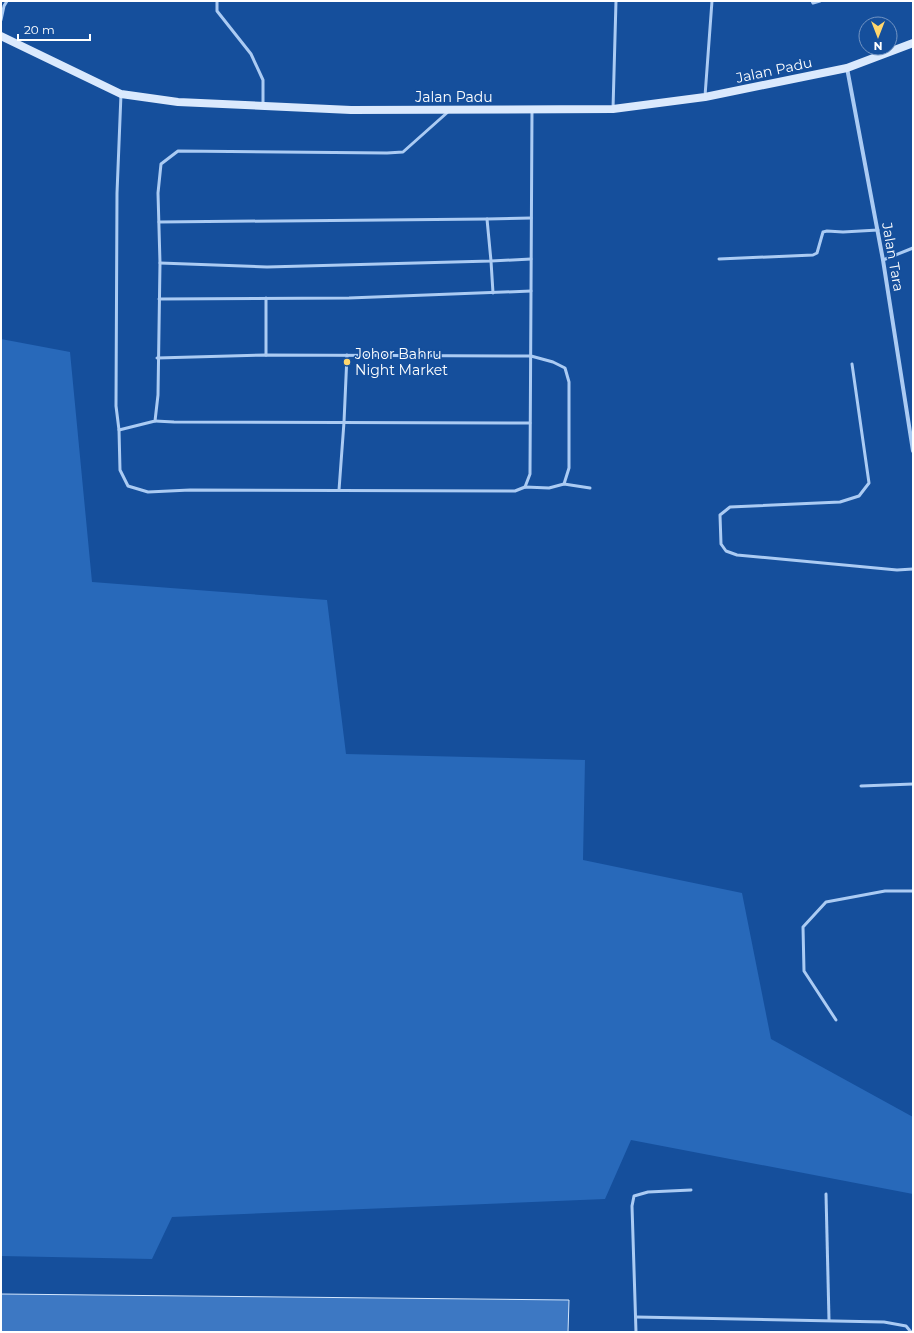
<svg xmlns="http://www.w3.org/2000/svg" width="914" height="1333" font-family="Montserrat,sans-serif">
	<style>
		.green { fill: #2869ba }
		.building { fill: #3d78c3; stroke: #d3e6fd }
		.lines { fill: none; stroke-linecap: round; stroke-linejoin: round }
		.lane { stroke: #abcbf3; stroke-width: 3 }
		.street { stroke: #abcbf3; stroke-width: 4 }
		.secondary { stroke: #dae9fd; stroke-width: 8 }
		.poi-dot { fill: #ffd66d; stroke: #154f9c; stroke-width: 1.5 }
		.labels { text-anchor: middle; stroke-width: 3; stroke-linejoin: round; paint-order: stroke }
		.street-label { font-size: 14px; fill: #fff; stroke: #154f9c }
		.poi-label { font-size: 14px; fill: #fff; stroke: #154f9c; text-anchor: start }
	</style>
	<rect width="100%" height="100%" fill="#154f9c"/>
	<!-- green -->
	<path class="green" d="M1,339L70,352L92,582L327,600L346,754L585,760L583,860L742,893L771,1039L913,1117V1194L631,1140L605,1199L172,1217L152,1259L1,1256Z"/>
	<!-- building -->
	<path class="building" d="M1,1294L569,1300L568,1332H1Z"/>
	<g class="lines">
		<!-- lane -->
		<g class="lane">
			<path d="M217,1V11L251,54L263,80V104"/>
			<path d="M812,1L813,3L820,1"/>
			<path d="M1,20L4,6L7,1"/>
			<path d="M121,94L117,193L116,406L119,430L120,470L128,486L148,492L190,490L515,491L525,487L549,488L564,484L569,468V382L565,368L553,362L531,356L266,355L157,358"/>
			<path d="M705,96L712,1"/>
			<path d="M613,109L616,1"/>
			<path d="M159,222L487,219"/>
			<path d="M719,259L813,255L817,253L823,232L827,231L843,232L878,230"/>
			<path d="M883,260L913,248"/>
			<path d="M160,263L267,267L491,261L487,219L531,218"/>
			<path d="M493,293L491,261L531,259"/>
			<path d="M159,299L349,298L531,291"/>
			<path d="M266,355V298"/>
			<path d="M852,364L869,483L859,496L840,502L730,507L720,515L721,544L726,551L737,555L897,570L913,569"/>
			<path d="M155,421L174,422L530,423"/>
			<path d="M119,430L155,421L158,395L160,263L158,193L161,164L178,151L387,153L403,152L449,111"/>
			<path d="M564,484L590,488"/>
			<path d="M525,487L530,474L532,110"/>
			<path d="M339,490L344,422L347,355"/>
			<path d="M861,786L913,784"/>
			<path d="M836,1020L804,971L803,927L826,902L885,891H913"/>
			<path d="M826,1194L829,1320"/>
			<path d="M636,1317L884,1322L906,1326L911,1332"/>
			<path d="M636,1332L632,1206L634,1196L648,1192L691,1190"/>
		</g>
		<!-- street -->
		<path class="street" d="M847,68L883,260L913,451"/>
		<!-- secondary -->
		<path class="secondary" d="M1,36L121,94L178,102L351,110L613,109L705,97L847,68L913,43"/>
	</g>
	<!-- markers -->
	<circle class="poi-dot" cx="347" cy="362" r="4"/>
	<g class="labels">
		<!-- street labels -->
		<g class="street-label">
			<text transform="translate(774 70) rotate(-12)" y="5">Jalan Padu</text>
			<text x="454" y="102">Jalan Padu</text>
			<text transform="translate(893 257) rotate(80)" y="5">Jalan Tara</text>
		</g>
		<!-- poi labels -->
		<g class="poi-label">
			<text x="355" y="359">Johor Bahru<tspan x="355" dy="16">Night Market</tspan></text>
		</g>
	</g>
	<!-- border -->
	<rect width="914" height="1333" fill="none" stroke="#ffffff" stroke-width="4"/>
	<!-- north arrow -->
	<g transform="translate(878 36) rotate(180)"><circle r="19" fill="#154f9c" stroke="#7395c4"/>
	<path d="M0-3L7 15L0 10L-7 15Z" fill="#ffd66d"/>
	<text y="-6" font-size="11" font-weight="bold" text-anchor="middle" fill="#ffffff">N</text>
	</g>
	<!-- scale -->
	<path d="M18 34v6h72v-6" fill="none" stroke="#ffffff" stroke-width="2"/>
	<text x="24" y="34" font-size="12" fill="#ffffff" stroke="#154f9c" stroke-width="3" paint-order="stroke">20 m</text>
</svg>
